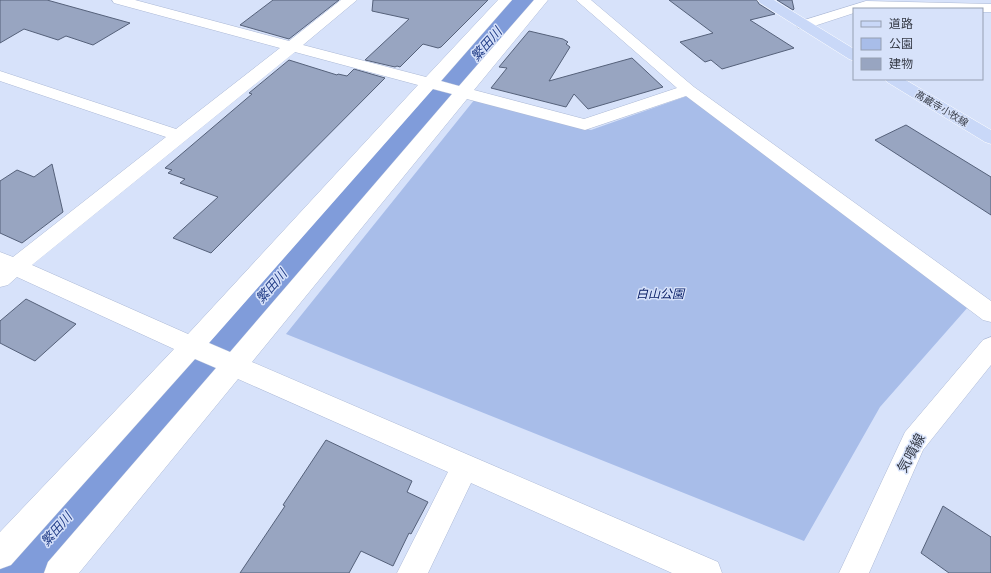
<svg xmlns="http://www.w3.org/2000/svg" width="991" height="573" font-family="'Zilla Slab','Noto Sans JP',serif">
	<style>
		.green { fill: #a8bde9 }
		.lines { fill: none; stroke-linecap: round; stroke-linejoin: round }
		.river { fill: #809cda; fill-rule: evenodd }
		.building { fill: #98a5c1; stroke: #55617a }
		.minor-casing { stroke: #acb9d6; stroke-width: 1 }
		.major-casing { stroke: #fff; stroke-width: 1 }
		.minor { fill: #fff; fill-rule: evenodd }
		.major { fill: #c9d8f8; fill-rule: evenodd }
		.labels { text-anchor: middle; stroke-width: 3; stroke-linejoin: round; paint-order: stroke }
		.far-street-label { font-size: 10px; fill: #353a46; stroke: #d7e2fa }
		.park-label { font-size: 12px; font-style: italic; fill: #0b2068; stroke: #d7e2fa }
		.water-label { font-size: 13px; font-style: italic; fill: #25408a; stroke: #d7e2fa }
		.near-street-label { font-size: 14px; fill: #353a46; stroke: #d7e2fa }
	</style>
	<rect width="100%" height="100%" fill="#d7e2fa"/>
	<!-- green -->
	<path class="green" d="M690,95L968,307L880,407L804,541L286,334L475,99L591,130Z"/>
	<g class="lines">
		<!-- river -->
		<path class="river" d="M504,0H542L454,104L70,573H0V533Z"/>
	</g>
	<!-- building -->
	<g class="building">
		<path d="M0,0H47L130,23L93,45L66,36L58,40L24,29L0,43Z"/>
		<path d="M273,0H339L289,39L240,25Z"/>
		<path d="M373,0H488L441,47L438,48L423,44L400,67L397,66L395,67L365,60L409,19L372,11Z"/>
		<path d="M669,0H757L759,4L775,14L750,20L794,48L722,69L711,60L705,62L680,42L713,33Z"/>
		<path d="M777,0H792L794,9L793,10Z"/>
		<path d="M529,31L563,39L568,42L566,44L570,47L549,81L632,58L663,87L588,109L574,94L566,107L491,88L507,68L499,67Z"/>
		<path d="M289,60L337,75L338,74L347,76L354,69L385,78L211,253L173,238L218,197L180,183L185,179L168,173L172,170L165,168L252,94L249,93Z"/>
		<path d="M906,125L991,177V215L875,140Z"/>
		<path d="M52,164L63,212L22,243L0,233V181L17,170L34,177Z"/>
		<path d="M26,299L76,324L35,361L0,343V321Z"/>
		<path d="M326,440L412,481L407,492L428,502L411,534L409,533L393,566L361,551L349,573H240L285,506L283,505Z"/>
		<path d="M943,506L991,537V573H949L921,553Z"/>
	</g>
	<g class="lines">
		<!-- minor casing -->
		<g class="minor-casing">
			<g id="minor">
				<path d="M112,0H135L289,41L341,0H357L303,45L426,77L498,0H512L441,81L459,86L534,0H548L474,90L584,119L677,88L576,0H591L694,87L991,301V322L983,320L686,96L585,130L467,99L252,362L718,562L722,573H672L471,483L428,573H397L448,472L238,379L79,573H44L48,562L216,368L195,359L11,565L0,569V532L174,349L17,277L8,285L0,287V252L13,257L166,137L0,81V71L176,129L280,48L114,3ZM295,52L418,85L188,334L32,265ZM433,89L452,94L230,352L209,343Z"/>
				<path d="M866,1L991,4V12H982V9H854V13L808,28L803,29L798,28L796,25L798,22Z"/>
				<path d="M991,337V365L923,450L869,573H839L905,432L983,340Z"/>
			</g>
		</g>
		<!-- major casing -->
		<g class="major-casing">
			<g id="major">
				<path d="M758,0H774L854,49V61L849,59L760,3Z"/>
				<path d="M885,79H904L991,130V144L985,142L887,82Z"/>
			</g>
		</g>
		<!-- minor -->
		<use href="#minor" class="minor"/>
		<!-- major -->
		<use href="#major" class="major"/>
	</g>
	<g class="labels">
		<!-- far-street labels -->
		<g class="far-street-label">
			<text transform="translate(942 108) rotate(31)" y="4">高蔵寺小牧線</text>
		</g>
		<!-- park labels -->
		<g class="park-label">
			<text x="660" y="298">白山公園</text>
		</g>
		<!-- water labels -->
		<g class="water-label">
			<text transform="translate(486 44) rotate(-49)" y="5">繁田川</text>
			<text transform="translate(271 286) rotate(-49)" y="5">繁田川</text>
			<text transform="translate(56 529) rotate(-49)" y="5">繁田川</text>
		</g>
		<!-- near-street labels -->
		<g class="near-street-label">
			<text transform="translate(911 453) rotate(-61)" y="5">気噴線</text>
		</g>
	</g>
	<!-- legend -->
	<rect x="853" y="8" width="130" height="72" fill="#d7e2fa" stroke="#969fb2"/>
	<rect x="861" y="21" width="20" height="6" fill="#c9d8f8" stroke="#969fb2"/>
	<text x="889" y="28" font-size="12" fill="#353a46">道路</text>
	<rect x="861" y="38" width="20" height="12" fill="#a8bde9" stroke="#969fb2"/>
	<text x="889" y="48" font-size="12" fill="#353a46">公園</text>
	<rect x="861" y="58" width="20" height="12" fill="#98a5c1" stroke="#969fb2"/>
	<text x="889" y="68" font-size="12" fill="#353a46">建物</text>
</svg>
